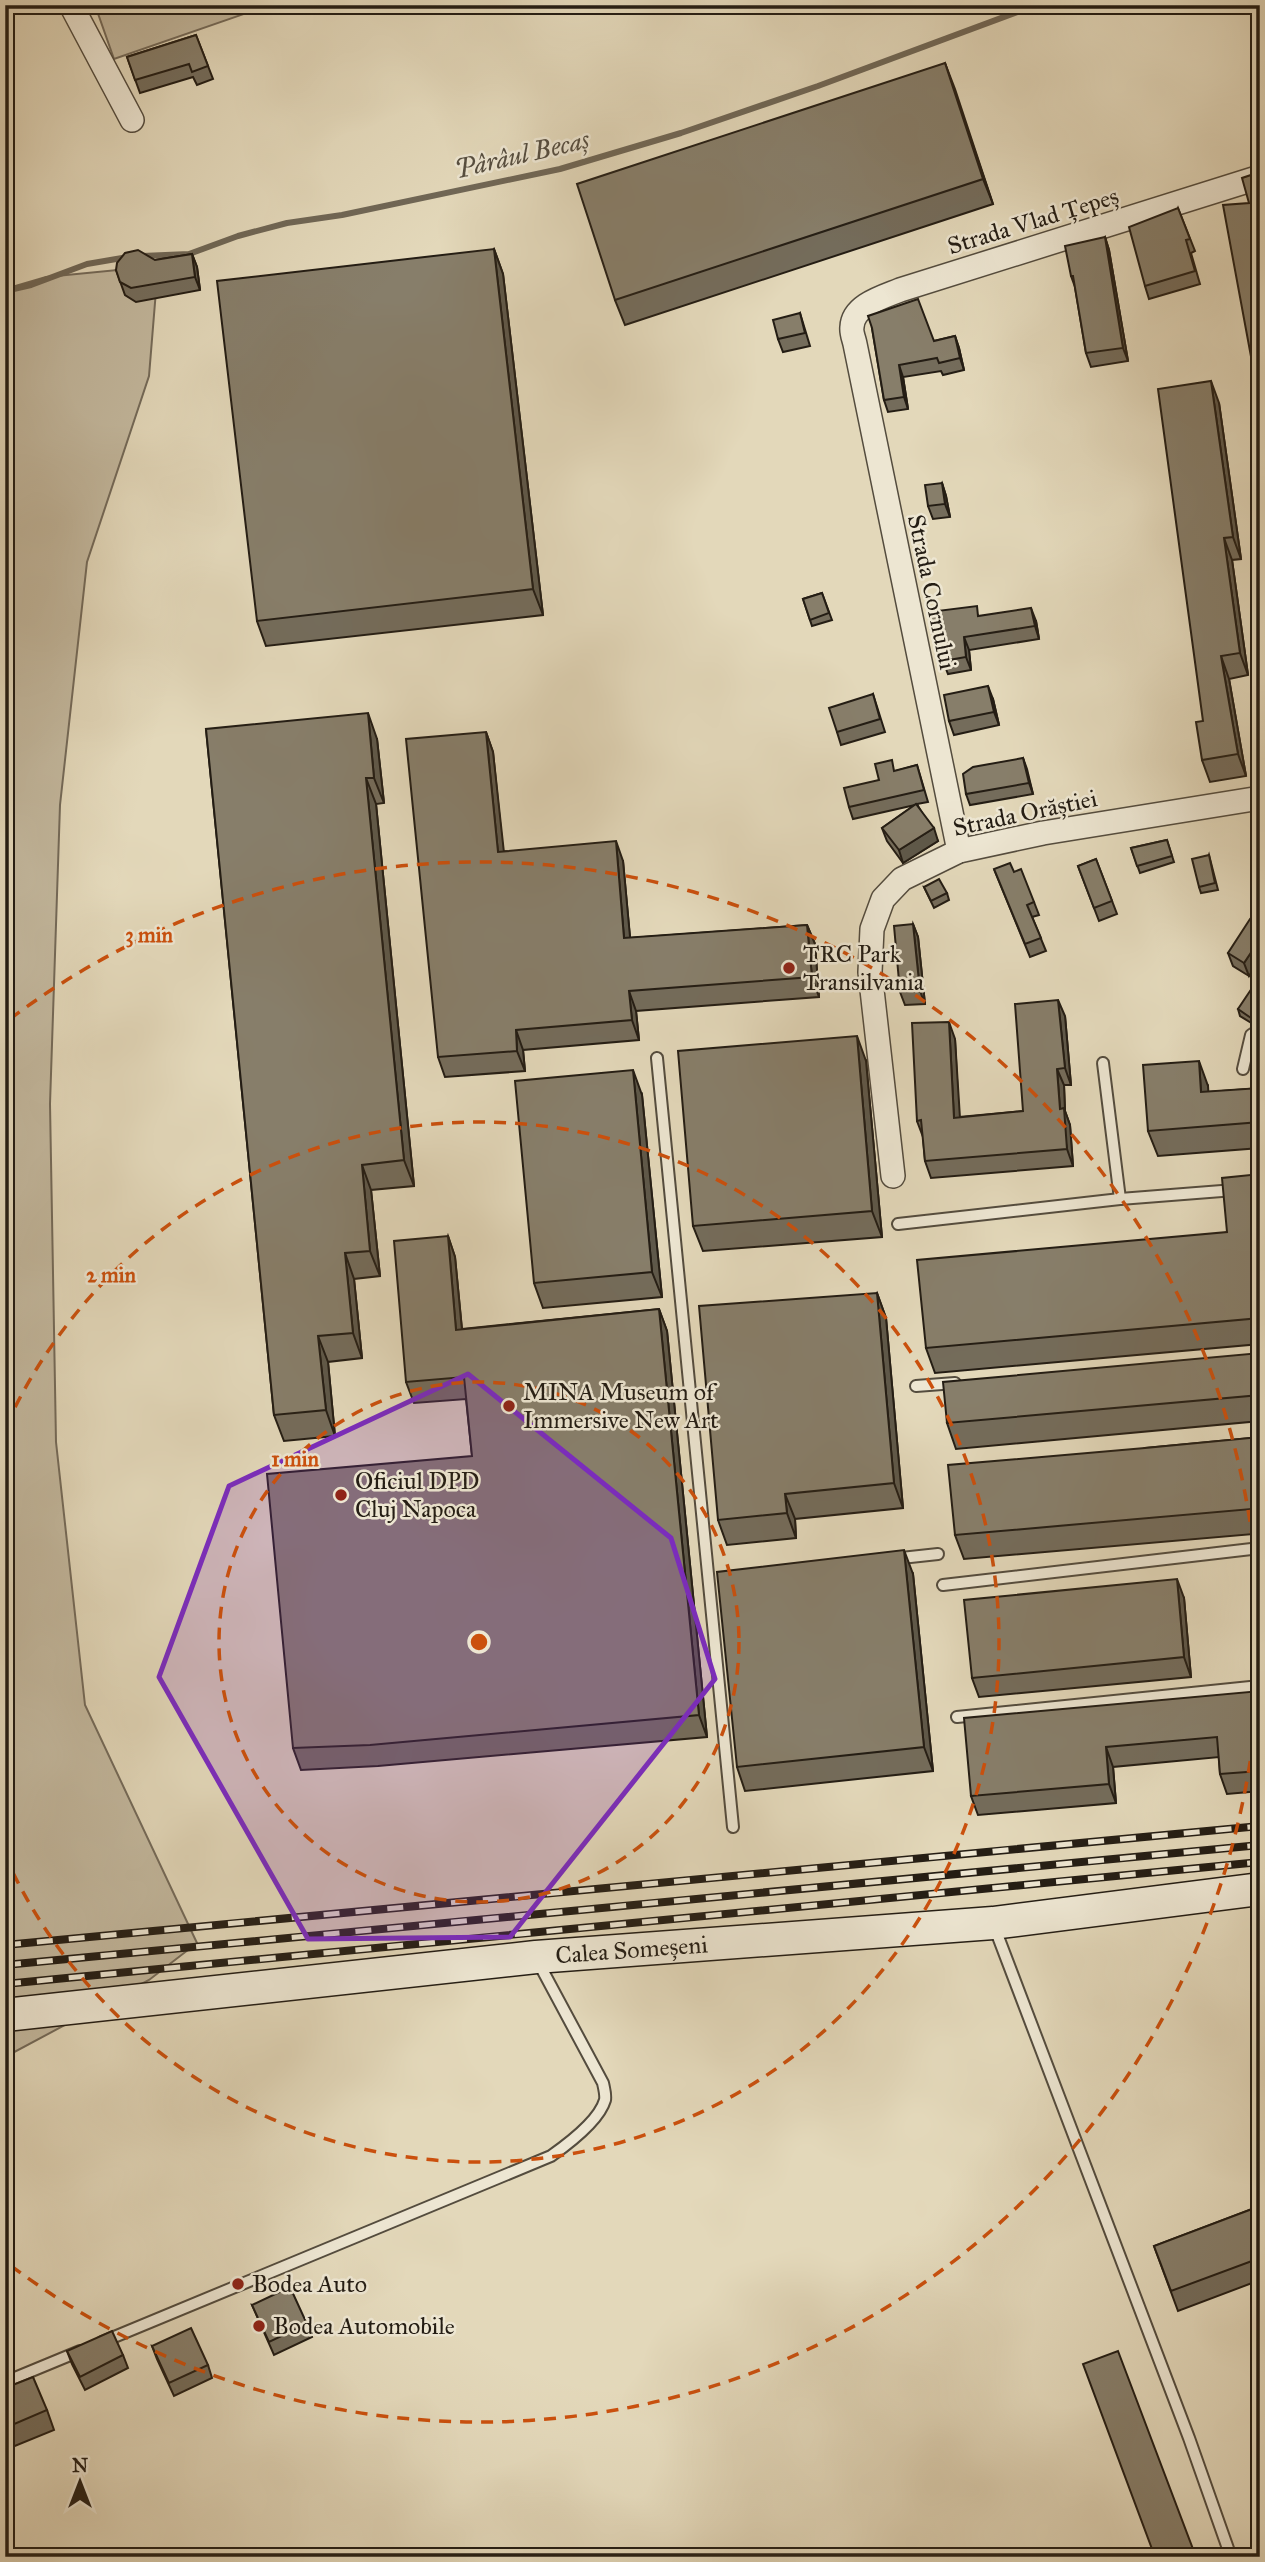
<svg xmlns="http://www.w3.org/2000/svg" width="1265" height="2562" font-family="'IM FELL Great Primer',serif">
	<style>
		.green { fill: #c3b89e; stroke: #746a59; stroke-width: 2 }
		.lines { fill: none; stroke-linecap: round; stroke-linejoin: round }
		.stream { stroke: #706756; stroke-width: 6 }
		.lane-casing { stroke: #544c3e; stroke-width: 14 }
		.street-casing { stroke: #544c3e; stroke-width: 26 }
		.secondary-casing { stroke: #241d14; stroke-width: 35 }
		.lane { stroke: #ede6d2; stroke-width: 10 }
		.street { stroke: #ede6d2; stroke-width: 23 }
		.secondary { stroke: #ede6d2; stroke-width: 32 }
		.rail-casing { stroke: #241d14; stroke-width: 8 }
		.rail { stroke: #ede6d2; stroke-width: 5; stroke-dasharray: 16; stroke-linecap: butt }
		.wall { fill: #746c5b; stroke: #241d14; stroke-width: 2 }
		.shaded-wall { fill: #5e584a; stroke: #241d14; stroke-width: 2 }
		.building { fill: #877e6a; stroke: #241d14; stroke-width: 2 }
		.marked { fill: #7b2cbf; fill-opacity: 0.2; stroke: #7b2cbf; stroke-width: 5; stroke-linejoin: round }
		.ring { fill: none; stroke: #cb500d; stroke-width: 3.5; stroke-dasharray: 12 9 }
		.poi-dot { fill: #8f2418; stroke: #ede6d2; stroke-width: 2.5 }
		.labels { text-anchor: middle; stroke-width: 5; stroke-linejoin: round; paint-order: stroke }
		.street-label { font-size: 24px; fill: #241d14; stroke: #ede6d2 }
		.poi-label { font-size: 24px; fill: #241d14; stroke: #ede6d2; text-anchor: start }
		.water-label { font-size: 26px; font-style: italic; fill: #564e40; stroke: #ede6d2 }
		.centre { fill: #cb500d; stroke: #ede6d2; stroke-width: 3.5 }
		.ring-label { font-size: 21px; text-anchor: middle; font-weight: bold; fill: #cb500d; stroke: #ede6d2; stroke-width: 5; stroke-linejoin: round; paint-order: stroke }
	</style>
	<rect width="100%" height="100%" fill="#e3d8ba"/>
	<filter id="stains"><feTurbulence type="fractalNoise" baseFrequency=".00286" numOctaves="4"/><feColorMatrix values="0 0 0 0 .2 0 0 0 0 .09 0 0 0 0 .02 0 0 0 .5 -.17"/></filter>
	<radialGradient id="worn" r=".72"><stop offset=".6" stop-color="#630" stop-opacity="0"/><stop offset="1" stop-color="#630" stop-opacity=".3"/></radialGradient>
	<!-- green -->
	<g class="green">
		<path d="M95,5H264V7L114,59Z"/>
		<path d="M158,266L149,376L87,562L60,805L50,1104L56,1442L85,1705L197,1943L149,1980L5,2057V289L46,277Z"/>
	</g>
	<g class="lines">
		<!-- stream -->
		<g class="stream">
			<path d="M142,256L189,254L238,236L287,223L342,215L560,169L681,133L818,86L1036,5"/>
			<path d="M5,291L31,285L87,264L128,257"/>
		</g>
		<!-- lane casing -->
		<g class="lane-casing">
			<g id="lane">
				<path d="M657,1058L733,1827"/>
				<path d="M1103,1063L1120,1199"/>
				<path d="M1243,1069L1251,1035L1260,1029"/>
				<path d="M898,1224L1120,1199L1260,1188"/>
				<path d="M916,1386L955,1383"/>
				<path d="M892,1559L938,1554"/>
				<path d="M943,1585L1260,1548"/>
				<path d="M957,1717L1260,1686"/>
				<path d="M994,1926L1189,2438L1231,2557"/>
				<path d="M102,2342L551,2156C568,2144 599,2121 605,2100C606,2095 604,2088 603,2083L537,1960"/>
				<path d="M5,2382L80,2351"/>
			</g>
		</g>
		<!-- street casing -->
		<g class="street-casing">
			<g id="street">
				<path d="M71,5L132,120"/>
				<path d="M959,851L855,344C854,339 851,332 852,327C853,305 883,297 900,290L1260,177"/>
				<path d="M893,1176L870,972L872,929L883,899L902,879L959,851L1043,833L1260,798"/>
			</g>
		</g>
		<!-- secondary casing -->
		<g class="secondary-casing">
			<g id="secondary">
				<path id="s1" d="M5,2015L536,1957L993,1923L1260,1889"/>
			</g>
		</g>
		<!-- lane -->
		<use href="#lane" class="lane"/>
		<!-- street -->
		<use href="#street" class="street"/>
		<!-- secondary -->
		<use href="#secondary" class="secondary"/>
		<!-- rail casing -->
		<g class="rail-casing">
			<g id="rail">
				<path d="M5,1945L1260,1826"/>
				<path d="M5,1965L1260,1845"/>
				<path d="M5,1984L1260,1862"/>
			</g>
		</g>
		<!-- rail -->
		<use href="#rail" class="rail"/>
	</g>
	<!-- wall -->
	<g class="wall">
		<path d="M196,35L213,79L197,85L193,77L140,93L127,57Z"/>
		<path d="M945,63L993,204L625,325L615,300Z"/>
		<path d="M1260,172V384L1252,362L1249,203Z"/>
		<path d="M1178,208L1195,251L1191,253L1200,284L1149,299L1145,286Z"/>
		<path d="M1105,237L1109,250L1128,361L1091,367L1086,353L1075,287L1071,276Z"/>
		<path d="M494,249L503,274L543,615L266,646L257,621Z"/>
		<path d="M192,254L197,267L200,290L136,302L125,295L116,270L155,260Z"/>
		<path d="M800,313L810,346L783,352L778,339Z"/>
		<path d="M872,328L934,341L955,336L959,348L964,370L943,375L941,371L903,377L908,409L888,412L884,400Z"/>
		<path d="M1219,403L1241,559L1232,560L1248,675L1229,679L1246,776L1210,782L1202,760Z"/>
		<path d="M942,483L946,496L950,517L933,519L928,506Z"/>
		<path d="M822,593L832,620L812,626L803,599Z"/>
		<path d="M980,616L1036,621L1039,639L969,650L971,670L948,674L943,661L940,643L936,644L931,630Z"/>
		<path d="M873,694L885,732L841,745L837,732Z"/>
		<path d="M993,699L999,725L954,735L949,721Z"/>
		<path d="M206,729L377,739L384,803L376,804L414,1186L371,1190L380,1276L354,1279L362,1358L328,1362L335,1436L284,1441L274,1415Z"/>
		<path d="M486,732L493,752L503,851L623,861L630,938L807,925L815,944L819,997L636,1011L639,1040L523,1050L525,1071L445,1077L438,1057Z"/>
		<path d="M1023,758L1033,794L970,805L966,794Z"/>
		<path d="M917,765L928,802L917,804L938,841L903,863L887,841L882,828L915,805L853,819L849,807L879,780L896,771Z"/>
		<path d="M1167,840L1174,862L1140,873L1131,848Z"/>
		<path d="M1209,855L1218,890L1201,893L1199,887Z"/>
		<path d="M1096,859L1117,914L1099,921L1078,866Z"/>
		<path d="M994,869L1034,902L1039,915L1032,917L1046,951L1030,957Z"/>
		<path d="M924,887L947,893L949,900L934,908Z"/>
		<path d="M913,924L918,937L925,1004L905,1005L900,992Z"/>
		<path d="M1260,925V959L1249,976L1233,966L1228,953Z"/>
		<path d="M1260,993V1016L1253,1024L1240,1016L1238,1009Z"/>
		<path d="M1065,1016L1071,1085H1064L1065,1111L1070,1125L1073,1166L931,1178L925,1161L923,1137L917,1121L955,1039L959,1117L1023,1111Z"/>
		<path d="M866,1061L882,1237L703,1251L693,1226Z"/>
		<path d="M1208,1086V1092L1260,1088V1148L1158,1156L1148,1131Z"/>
		<path d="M642,1095L662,1297L543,1308L534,1283Z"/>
		<path d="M1260,1174V1344L935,1373L926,1348L1227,1232Z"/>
		<path d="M448,1236L455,1257L462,1329L659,1309L667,1331L707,1737L378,1766L301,1770L293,1748L472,1456L466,1399L414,1403L406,1382Z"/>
		<path d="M877,1293L886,1318L903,1508L795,1519L796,1538L727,1545L718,1520Z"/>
		<path d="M1260,1353V1421L956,1449L947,1423Z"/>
		<path d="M1260,1437V1624L1253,1534L964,1559L955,1535L1145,1448Z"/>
		<path d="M913,1574L933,1771L745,1791L737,1767Z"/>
		<path d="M1184,1598L1191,1677L979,1697L972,1678Z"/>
		<path d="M1260,1691V1791L1227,1794L1220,1774L1219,1757L1113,1767L1116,1803L978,1815L971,1796Z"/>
		<path d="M1260,2206V2280L1178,2311L1154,2246Z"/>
		<path d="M252,2305L307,2324L312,2337L274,2355Z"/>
		<path d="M152,2346L208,2365L212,2378L174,2396L157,2359Z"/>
		<path d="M67,2351L123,2355L128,2368L85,2390L72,2364Z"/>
		<path d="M5,2388L47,2410L54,2430L5,2450Z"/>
	</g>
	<!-- shaded-wall -->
	<g class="shaded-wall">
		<path d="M945,63L955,89L993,204L983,179Z"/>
		<path d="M1105,237L1109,250L1128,361L1123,348Z"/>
		<path d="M494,249L503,274L543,615L533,589Z"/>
		<path d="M192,254L197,267L200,290L195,277Z"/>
		<path d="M955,336L959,348L964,370L960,358Z"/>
		<path d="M899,365L903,377L908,409L904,397Z"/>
		<path d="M1211,381L1219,403L1241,559L1233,537Z"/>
		<path d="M942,483L946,496L950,517L945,504Z"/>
		<path d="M1224,538L1232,560L1248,675L1240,653Z"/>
		<path d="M1031,608L1036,621L1039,639L1035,626Z"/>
		<path d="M964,637L969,650L971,670L966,657Z"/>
		<path d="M1221,656L1229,679L1246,776L1238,754Z"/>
		<path d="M988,686L993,699L999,725L994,712Z"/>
		<path d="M368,713L377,739L384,803L374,778Z"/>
		<path d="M486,732L493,752L506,871L498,852Z"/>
		<path d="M1023,758L1027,769L1033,794L1029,783Z"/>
		<path d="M366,778L376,804L414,1186L404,1160Z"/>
		<path d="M934,828L938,841L903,863L899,850Z"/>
		<path d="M616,841L623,861L632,958L624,938Z"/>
		<path d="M913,924L918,937L925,1004L920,991Z"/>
		<path d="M807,925L815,944L819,997L812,977Z"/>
		<path d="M1260,939V959L1249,976L1244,963Z"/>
		<path d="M629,991L636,1011L639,1040L632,1020Z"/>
		<path d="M1058,1000L1065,1016L1071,1085L1065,1068Z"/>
		<path d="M1260,1006V1016L1253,1024L1251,1018Z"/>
		<path d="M949,1022L955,1039L961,1134L954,1118Z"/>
		<path d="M516,1030L523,1050L525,1071L517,1051Z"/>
		<path d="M857,1036L866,1061L882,1237L872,1211Z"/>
		<path d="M1199,1061L1208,1086L1210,1118L1201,1092Z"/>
		<path d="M1057,1069L1064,1085L1065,1111L1070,1125L1073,1166L1067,1149L1060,1109Z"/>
		<path d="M633,1070L642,1095L662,1297L652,1272Z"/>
		<path d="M362,1165L371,1190L380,1276L370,1251Z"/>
		<path d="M448,1236L455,1257L464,1351L456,1330Z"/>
		<path d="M345,1253L354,1279L362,1358L353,1333Z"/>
		<path d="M877,1293L886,1318L903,1508L894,1483Z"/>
		<path d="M659,1309L667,1331L707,1737L699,1715Z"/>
		<path d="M318,1336L328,1362L335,1436L326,1410Z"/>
		<path d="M785,1494L795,1519L796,1538L787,1513Z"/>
		<path d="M904,1550L913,1574L933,1771L924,1747Z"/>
		<path d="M1177,1579L1184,1598L1191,1677L1184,1657Z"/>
		<path d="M1106,1747L1113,1767L1116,1803L1109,1784Z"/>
	</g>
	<!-- building -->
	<g class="building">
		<path d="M196,35L208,66L192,72L189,64L135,80L127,57Z"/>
		<path d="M945,63L983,179L615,300L577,184Z"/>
		<path d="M1260,172V360L1252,362L1223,205L1249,203L1242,178Z"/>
		<path d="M1178,208L1190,239L1186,240L1195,271L1145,286L1129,227Z"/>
		<path d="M1105,237L1123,348L1086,353L1073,276H1071L1065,246Z"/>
		<path d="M494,249L533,589L257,621L217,281Z"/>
		<path d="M138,250L155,260L192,254L195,277L131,288L120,282L116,270L117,263L125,253Z"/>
		<path d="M918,299L934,341L955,336L960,358L939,363L937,358L899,365L904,397L884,400L872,328L868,316Z"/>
		<path d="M800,313L805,333L778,339L773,320Z"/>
		<path d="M1211,381L1233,537L1224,538L1240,653L1221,656L1238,754L1202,760L1196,722L1203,721L1158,389Z"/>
		<path d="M942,483L945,504L928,506L925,485Z"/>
		<path d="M822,593L829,613L810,620L803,599Z"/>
		<path d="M977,606L978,616L1031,608L1035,626L964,637L966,657L943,661L938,630H931L929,612Z"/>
		<path d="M988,686L994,712L949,721L944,695Z"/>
		<path d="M873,694L880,719L837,732L829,708Z"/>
		<path d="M368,713L374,778H366L404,1160L362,1165L370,1251L345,1253L353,1333L318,1336L326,1410L274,1415L206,729Z"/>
		<path d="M486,732L498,852L616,841L624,938L807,925L812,977L629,991L632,1020L516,1030L517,1051L438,1057L406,739Z"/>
		<path d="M1023,758L1029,783L966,794L963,774L973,767Z"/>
		<path d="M892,760L894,771L917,765L924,790L849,807L844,788L879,780L875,764Z"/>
		<path d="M916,804L934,828L899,850L882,828Z"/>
		<path d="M1167,840L1172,856L1137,866L1131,848Z"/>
		<path d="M1209,855L1215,883L1199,887L1192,859Z"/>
		<path d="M1096,859L1112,901L1094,908L1078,866Z"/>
		<path d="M1010,863L1014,872L1021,869L1034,902L1027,905L1041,938L1025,944L994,869Z"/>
		<path d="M939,879L947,893L931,901L924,887Z"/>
		<path d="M1250,919L1260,925V939L1244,963L1228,953Z"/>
		<path d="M913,924L920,991L900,992L894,926Z"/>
		<path d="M1252,988L1260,993V1006L1251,1018L1238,1009Z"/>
		<path d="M1058,1000L1065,1068L1057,1069L1060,1109L1064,1108L1067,1149L925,1161L921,1120L917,1121L912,1023L949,1022L954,1118L1023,1111L1015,1004Z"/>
		<path d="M857,1036L872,1211L693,1226L678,1051Z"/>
		<path d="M1199,1061L1201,1092L1260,1088V1122L1148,1131L1143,1065Z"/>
		<path d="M633,1070L652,1272L534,1283L515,1081Z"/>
		<path d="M1260,1174V1318L926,1348L917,1260L1227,1232L1222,1178Z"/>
		<path d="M448,1236L456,1330L659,1309L699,1715L370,1745L293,1748L267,1474L472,1456L464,1377L406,1382L394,1241Z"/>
		<path d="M877,1293L894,1483L785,1494L787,1513L718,1520L699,1306Z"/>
		<path d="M1260,1353V1395L947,1423L943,1382Z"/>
		<path d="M1260,1437V1624L1253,1531L1259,1523L1257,1518L1251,1516V1509L955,1535L948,1465L1145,1448Z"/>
		<path d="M904,1550L924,1747L737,1767L717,1572Z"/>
		<path d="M1177,1579L1184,1657L972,1678L964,1600Z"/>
		<path d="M1260,1691V1771L1220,1774L1217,1737L1106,1747L1109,1784L971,1796L964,1718Z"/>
		<path d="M1260,2206V2258L1171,2291L1154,2246Z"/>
		<path d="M290,2287L307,2324L269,2342L252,2305Z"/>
		<path d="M191,2328L208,2365L169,2383L152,2346Z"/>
		<path d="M112,2331L123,2355L80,2377L67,2351Z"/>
		<path d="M1118,2351L1196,2557H1155L1083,2364Z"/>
		<path d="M33,2377L47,2410L5,2428V2388Z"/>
	</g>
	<!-- marked area -->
	<path class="marked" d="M468,1374L671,1538L715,1679L510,1937L308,1939L159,1677L229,1486Z"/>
	<!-- distance rings -->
	<g class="ring">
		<circle cx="479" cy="1642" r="260"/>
		<path d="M6 1426A520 520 0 1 1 6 1858"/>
		<path d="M10 1019A780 780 0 1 1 10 2265"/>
	</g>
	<!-- markers -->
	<g class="poi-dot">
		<circle cx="789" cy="968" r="7"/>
		<circle cx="509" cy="1406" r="7"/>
		<circle cx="341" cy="1495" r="7"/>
		<circle cx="238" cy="2284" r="7"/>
		<circle cx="259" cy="2326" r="7"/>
	</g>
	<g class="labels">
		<!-- street labels -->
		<g class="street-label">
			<text transform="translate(1033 221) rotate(-17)" y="8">Strada Vlad Țepeș</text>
			<text transform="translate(932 592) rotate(78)" y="8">Strada Cornului</text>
			<text transform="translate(1025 813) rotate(-12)" y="8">Strada Orăștiei</text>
			<text dy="8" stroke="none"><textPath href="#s1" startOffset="630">Calea Someșeni</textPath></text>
		</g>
		<!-- poi labels -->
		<g class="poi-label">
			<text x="803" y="962">TRC Park<tspan x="803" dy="28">Transilvania</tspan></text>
			<text x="523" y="1400">MINA Museum of<tspan x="523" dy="28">Immersive New Art</tspan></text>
			<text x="355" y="1489">Oficiul DPD<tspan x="355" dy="28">Cluj Napoca</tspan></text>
			<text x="252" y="2292">Bodea Auto</text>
			<text x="273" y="2334">Bodea Automobile</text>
		</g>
		<!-- water labels -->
		<g class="water-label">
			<text transform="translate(522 154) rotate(-13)" y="9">Pârâul Becaș</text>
		</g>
	</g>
	<circle cx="479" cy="1642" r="10" class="centre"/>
	<g class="ring-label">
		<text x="149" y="942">3 min</text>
		<text x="111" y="1282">2 min</text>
		<text x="295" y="1466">1 min</text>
	</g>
	<!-- margin -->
	<rect width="1265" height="2562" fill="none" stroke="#e3d8ba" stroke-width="28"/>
	<rect x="7" y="7" width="1251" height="2548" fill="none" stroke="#241d14" stroke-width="3.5"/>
	<rect x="14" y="14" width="1237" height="2534" fill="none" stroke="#241d14" stroke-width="2"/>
	<!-- north arrow -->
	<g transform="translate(80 2482)" stroke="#ede6d2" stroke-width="5" paint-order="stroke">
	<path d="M0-5L12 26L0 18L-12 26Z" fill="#241d14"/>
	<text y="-10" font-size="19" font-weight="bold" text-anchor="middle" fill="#241d14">N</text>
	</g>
	<rect width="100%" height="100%" filter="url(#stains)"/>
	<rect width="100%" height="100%" fill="url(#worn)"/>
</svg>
